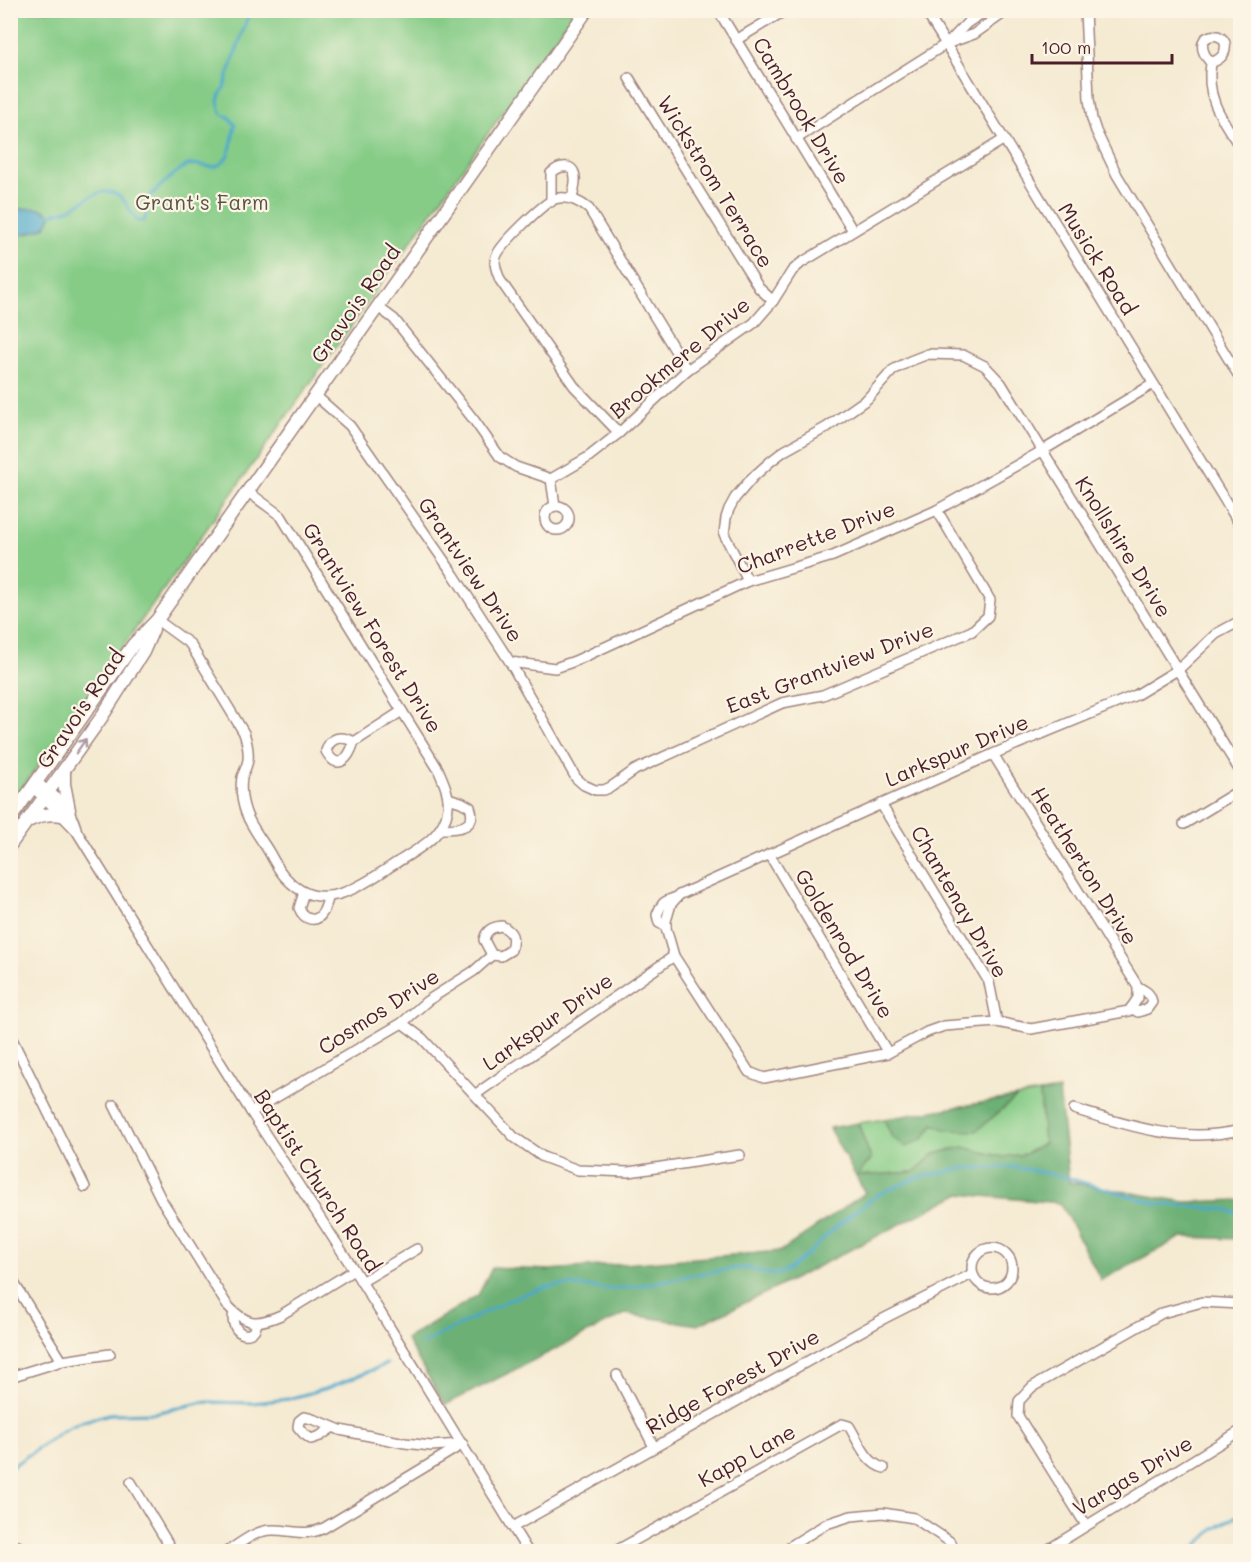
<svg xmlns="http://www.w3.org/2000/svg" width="1251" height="1562" font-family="Mali,sans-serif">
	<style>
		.green { fill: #86cc87; stroke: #687659; stroke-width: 1.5 }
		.forest { fill: #6cb074; stroke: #5b6850; stroke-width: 1.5 }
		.water { fill: #4ca8ca; stroke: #4b647a; stroke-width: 1.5 }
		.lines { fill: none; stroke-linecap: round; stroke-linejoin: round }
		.stream { stroke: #4ca8ca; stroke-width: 3 }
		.minor-casing { stroke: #a0847e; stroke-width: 12 }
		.major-casing { stroke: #a0847e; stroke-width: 15 }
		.minor { stroke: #fff; stroke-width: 9 }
		.major { stroke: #fff; stroke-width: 12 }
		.oneway { stroke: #ae9aa0 }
		.labels { text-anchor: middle; stroke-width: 4.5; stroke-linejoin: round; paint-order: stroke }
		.street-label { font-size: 21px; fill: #4a1f2b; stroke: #fcf5e5 }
		.park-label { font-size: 21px; fill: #5c5347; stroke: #fcf5e5 }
	</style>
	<rect width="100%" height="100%" fill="#fcf5e5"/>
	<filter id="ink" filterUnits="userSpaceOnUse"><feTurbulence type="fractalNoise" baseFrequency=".0167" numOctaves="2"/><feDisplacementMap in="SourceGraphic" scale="12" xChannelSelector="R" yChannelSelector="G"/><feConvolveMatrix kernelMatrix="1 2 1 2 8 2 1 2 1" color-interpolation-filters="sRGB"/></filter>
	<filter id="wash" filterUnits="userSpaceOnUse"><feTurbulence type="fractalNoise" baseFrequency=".008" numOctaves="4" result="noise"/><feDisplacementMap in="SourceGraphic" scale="24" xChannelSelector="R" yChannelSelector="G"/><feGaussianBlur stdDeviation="1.35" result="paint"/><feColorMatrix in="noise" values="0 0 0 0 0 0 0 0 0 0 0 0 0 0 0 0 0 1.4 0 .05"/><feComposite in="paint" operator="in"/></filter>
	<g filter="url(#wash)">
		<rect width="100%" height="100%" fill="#f5ead2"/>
		<!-- green -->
		<g class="green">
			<path d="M11,11H575L11,804Z"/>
			<path d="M1040,1093L1044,1143L1026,1154L1003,1157L963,1147L934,1154L914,1172L856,1176L871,1159L858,1123L884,1119L892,1137L923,1139L934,1124L976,1131L1017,1097Z"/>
		</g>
		<!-- forest -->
		<g class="forest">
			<path d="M1059,1090L1069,1182L1185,1202L1240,1200V1239L1182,1237L1101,1280L1060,1203L959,1194L772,1290L698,1325L625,1314L445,1405L406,1339L478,1295L492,1268L551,1270L781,1251L865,1193L829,1128L858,1123L871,1159L857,1176L914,1172L934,1154L963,1147L1003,1157L1026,1154L1044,1143L1040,1093Z"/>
			<path d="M1017,1097L976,1131L946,1130L934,1124L923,1139L906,1147L892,1137L884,1119Z"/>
		</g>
		<!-- water -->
		<path class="water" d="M11,208C25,212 41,202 51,216C45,231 42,228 29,233C21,235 18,235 11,230Z"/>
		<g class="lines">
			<!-- stream -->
			<g class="stream">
				<path d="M49,215C54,213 61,212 67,210C82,204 101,184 118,195C126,200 131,213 137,221H144C148,214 144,205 149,198C152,193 182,166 188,165C204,161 214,176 227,157C233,147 232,136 235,125L229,117L223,115C216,104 217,98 224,88L250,10"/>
				<path d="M422,1344L513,1298L546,1287L562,1285L613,1289L638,1286L692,1275L731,1269L747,1268L773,1275L780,1273L788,1270L809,1253L837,1226L877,1195L916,1178L964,1168L1014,1167L1061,1176L1158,1204L1224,1209L1240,1214"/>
				<path d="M10,1468L64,1430L81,1422L109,1414L155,1413L204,1402L253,1403L288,1399L328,1388L387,1364"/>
				<path d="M1190,1552L1214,1529L1240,1514"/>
			</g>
		</g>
	</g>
	<g filter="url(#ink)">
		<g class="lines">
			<!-- minor casing -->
			<g class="minor-casing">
				<g id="minor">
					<path d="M718,10L853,231"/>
					<path d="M925,10L1240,525"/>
					<path d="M1085,10L1089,99L1092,119L1096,131L1117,175L1240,378"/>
					<path d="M736,40L786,10"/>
					<path d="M950,41L967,23L987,10"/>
					<path d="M1211,63C1217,60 1223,58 1225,50C1230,26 1184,33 1211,63C1205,98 1222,119 1240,147"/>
					<path d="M629,78L759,288L773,301"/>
					<path d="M796,139L946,44L974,34L1008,10"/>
					<path d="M551,202V173C560,165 573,163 575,177C576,184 573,192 572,199"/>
					<path d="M378,307L394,319L474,420L500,457L516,467L551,479L587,458L619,433L687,370L754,323L773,301L792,271L801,263L1003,140"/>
					<path d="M315,395L350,426L454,575L510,662L576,778L584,785L595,790H604L611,787L635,770L782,703L823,695L972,631L988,616L990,600L937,510"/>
					<path d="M619,433L574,386L500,280C498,274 493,264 496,257C499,246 544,202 555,199C568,195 579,201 589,209L687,370"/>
					<path d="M551,479L555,506"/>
					<circle cx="557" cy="518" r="12"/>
					<path d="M748,581L724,534L726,518L729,509L735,498L752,478L771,461L784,451L827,427L867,399L893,370L910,361L928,354L963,355L985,366L1001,383L1240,771"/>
					<path d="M157,620L190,644L244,733C247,742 249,751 248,760C247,766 244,772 242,777C240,790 242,802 246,813C251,827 262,840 269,852C275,862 279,872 287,879C322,917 363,884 396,863C416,850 438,840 446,817C452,799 445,785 438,769L281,516L247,491"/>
					<path d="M510,662L555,668L575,661L748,581L833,556L937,510L1042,451L1153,384"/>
					<path d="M354,742C349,758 338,773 326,751C330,737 341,735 354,742L402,711"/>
					<path d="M993,754L1138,987V998L1129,1011L1031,1029L997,1022L944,1026L927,1032L888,1053L764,1078L749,1072L674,956L666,928V921L671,904L679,895L993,754L1136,695L1179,669L1216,634L1240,621"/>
					<path d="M36,782C54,795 70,806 76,828"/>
					<path d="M32,788L44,797L76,830L251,1112L354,1270L418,1373L528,1552"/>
					<path d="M881,804L989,982L997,1022"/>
					<path d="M1184,824L1240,790"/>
					<path d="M440,829C455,829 478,829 470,807L461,802L448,798"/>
					<path d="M769,854L888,1053"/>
					<path d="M304,892L299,908C304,920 316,924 323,912C326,907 327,901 329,896"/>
					<path d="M502,926C514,933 514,937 511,950L501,956L492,955L484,940C486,930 492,927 502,926Z"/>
					<path d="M666,926L659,923L657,915C662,902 664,901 677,897"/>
					<path d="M1131,1008L1138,1012L1147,1009L1152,1002C1150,993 1146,991 1138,987"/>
					<path d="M402,1023L422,1038L514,1137L543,1157L578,1170L629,1172L740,1155"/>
					<path d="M10,1035L85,1187"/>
					<path d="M476,1094L674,956"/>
					<path d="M114,1105L161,1199L227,1305C246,1325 256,1326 281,1315L354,1270"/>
					<path d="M1074,1109C1128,1126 1184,1144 1240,1130"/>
					<path d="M251,1112L402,1023L427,1001L474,971L492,955"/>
					<circle cx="992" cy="1268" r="20"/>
					<path d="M361,1282L417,1249"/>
					<path d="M14,1283L62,1361"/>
					<path d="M234,1312C228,1333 253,1344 257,1323"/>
					<path d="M617,1375L654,1447"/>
					<path d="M10,1377L62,1361L110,1354"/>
					<path d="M333,1427L320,1436L311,1439L304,1434L298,1427L299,1421L304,1417C316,1419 328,1425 340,1430L405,1443L431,1446L461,1444"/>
					<path d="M131,1482L173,1552"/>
					<path d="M1086,1525L1018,1416L1019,1401L1032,1387L1162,1313L1202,1302L1240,1304"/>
					<path d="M513,1527L883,1319L972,1274"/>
					<path d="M18,1546L21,1552"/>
					<path d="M226,1552C241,1543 255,1530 273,1530C293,1530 305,1537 324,1528L463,1444"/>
					<path d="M614,1552L842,1424L849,1426C858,1440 866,1464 884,1468"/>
					<path d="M781,1552L826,1524L851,1516L883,1513L914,1518L949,1541L957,1552"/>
					<path d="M1044,1552L1240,1431"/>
				</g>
			</g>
			<!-- major casing -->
			<g class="major-casing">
				<g id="major">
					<path d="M64,770V784L69,810"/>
					<path d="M10,819L133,645L157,620L587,10"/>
					<path d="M28,821C40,815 49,813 62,815"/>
					<path d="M10,845L101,718L143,652L153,629"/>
				</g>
			</g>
			<!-- minor -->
			<use href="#minor" class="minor"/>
			<!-- major -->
			<use href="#major" class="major"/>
		</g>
		<!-- one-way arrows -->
		<defs><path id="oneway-shaft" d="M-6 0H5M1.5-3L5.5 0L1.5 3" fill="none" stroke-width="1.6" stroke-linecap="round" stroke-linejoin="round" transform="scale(1.5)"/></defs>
		<use class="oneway" href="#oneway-shaft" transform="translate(81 746) rotate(-55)"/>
	</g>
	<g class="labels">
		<!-- street labels -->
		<g class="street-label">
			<text transform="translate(801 111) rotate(59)" y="7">Cambrook Drive</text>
			<text transform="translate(715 182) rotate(58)" y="7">Wickstrom Terrace</text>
			<text transform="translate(1097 259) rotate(58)" y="7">Musick Road</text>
			<text transform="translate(356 304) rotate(-55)" y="7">Gravois Road</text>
			<text transform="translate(680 358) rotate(-40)" y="7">Brookmere Drive</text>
			<text transform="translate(816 538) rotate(-21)" y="7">Charrette Drive</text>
			<text transform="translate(1123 547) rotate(58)" y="7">Knollshire Drive</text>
			<text transform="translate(470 570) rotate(56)" y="7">Grantview Drive</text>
			<text transform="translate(372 628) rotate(58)" y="7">Grantview Forest Drive</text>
			<text transform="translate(830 668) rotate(-21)" y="7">East Grantview Drive</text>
			<text transform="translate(81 709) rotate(-56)" y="7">Gravois Road</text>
			<text transform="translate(957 751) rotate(-23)" y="7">Larkspur Drive</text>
			<text transform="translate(1084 866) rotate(58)" y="7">Heatherton Drive</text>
			<text transform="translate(959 902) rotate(60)" y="7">Chantenay Drive</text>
			<text transform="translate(844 944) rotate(59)" y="7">Goldenrod Drive</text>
			<text transform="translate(379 1012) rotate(-33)" y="7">Cosmos Drive</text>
			<text transform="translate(548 1022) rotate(-35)" y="7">Larkspur Drive</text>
			<text transform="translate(317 1181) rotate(57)" y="7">Baptist Church Road</text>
			<text transform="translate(733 1382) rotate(-29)" y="7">Ridge Forest Drive</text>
			<text transform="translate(747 1456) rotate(-29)" y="7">Kapp Lane</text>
			<text transform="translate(1133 1476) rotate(-31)" y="7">Vargas Drive</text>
		</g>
		<!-- park labels -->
		<g class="park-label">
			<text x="202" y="210">Grant's Farm</text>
		</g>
	</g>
	<!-- margin -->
	<rect width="1251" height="1562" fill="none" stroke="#fcf5e5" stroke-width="36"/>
	<!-- scale -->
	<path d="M1032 54v9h140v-9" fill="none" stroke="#4a1f2b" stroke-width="3"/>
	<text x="1041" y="54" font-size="18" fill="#4a1f2b" stroke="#fcf5e5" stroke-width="4.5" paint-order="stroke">100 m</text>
</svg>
